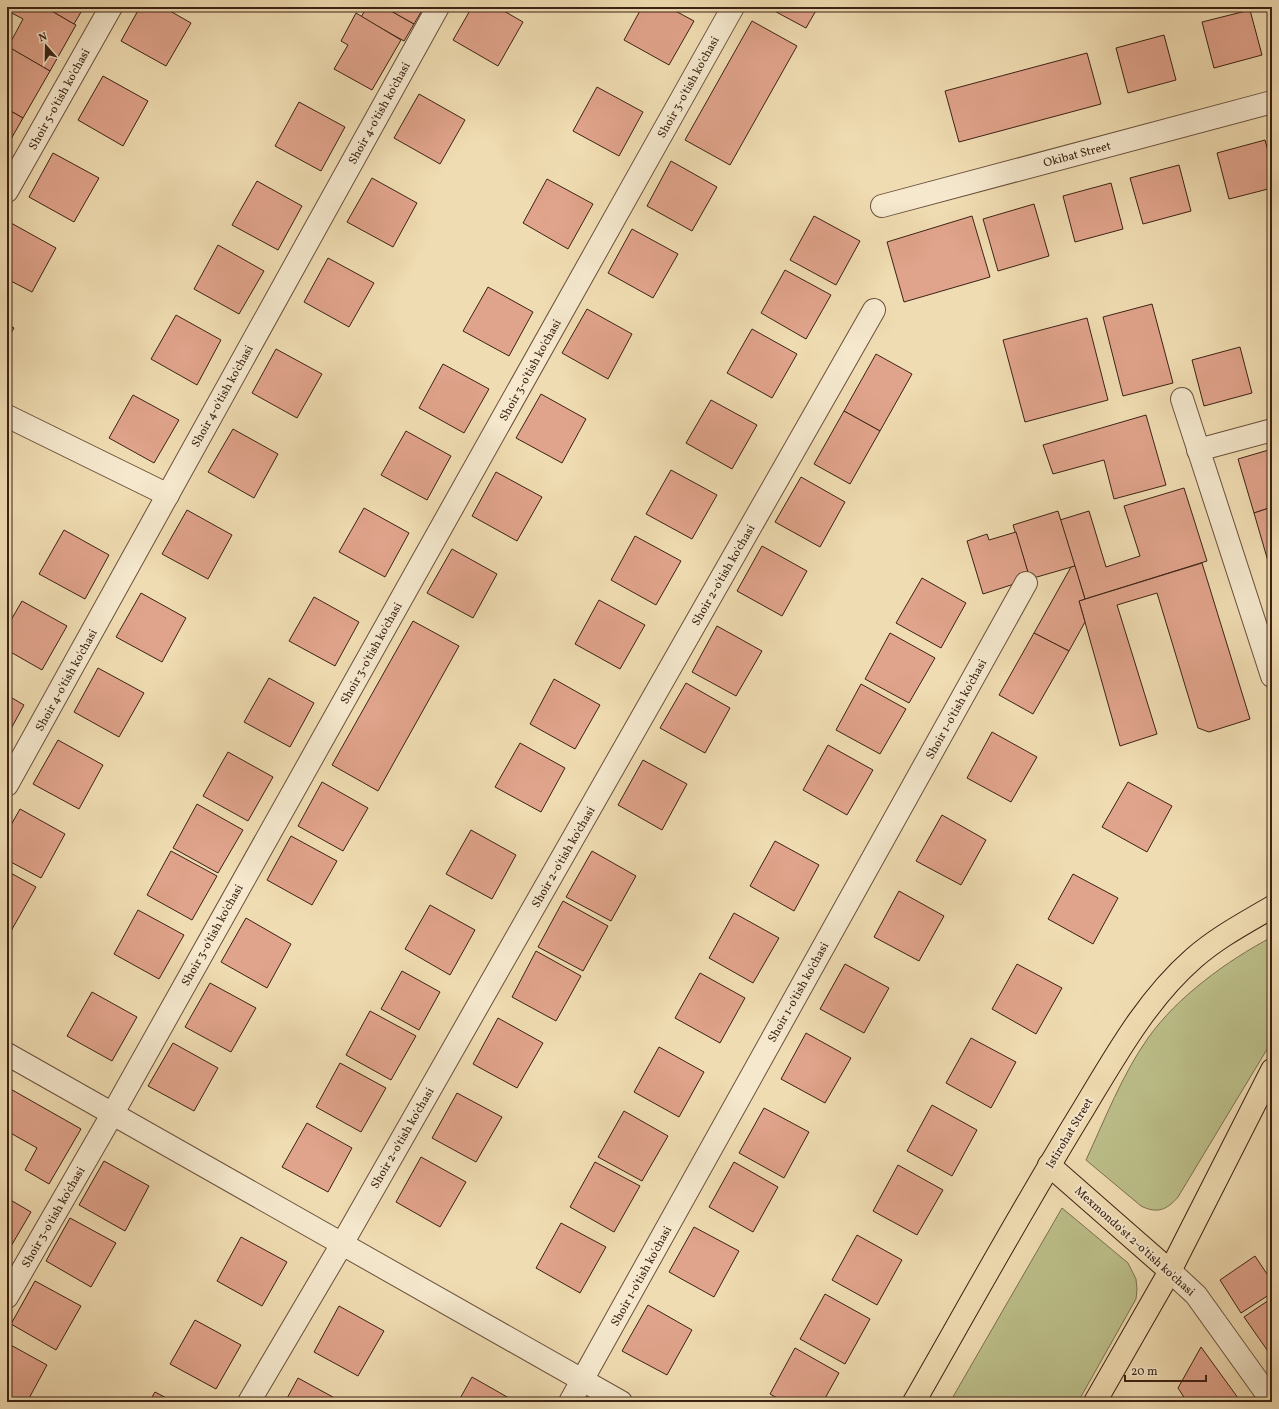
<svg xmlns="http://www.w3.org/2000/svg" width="1279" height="1409" font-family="Vollkorn,serif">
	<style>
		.green { fill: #bcbf8a; stroke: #7c704f }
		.building { fill: #e0a38b; stroke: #3c2214 }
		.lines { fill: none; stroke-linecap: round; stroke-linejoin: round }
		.minor-casing { stroke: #69503c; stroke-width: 24 }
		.major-casing { stroke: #3c2214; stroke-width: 24 }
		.minor { stroke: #f5e8cd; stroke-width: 22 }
		.major { stroke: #f0dcb2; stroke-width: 22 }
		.labels { text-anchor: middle; stroke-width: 4; stroke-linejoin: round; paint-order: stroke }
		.street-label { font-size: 12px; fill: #3c2214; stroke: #f5e8cd }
	</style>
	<rect width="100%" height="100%" fill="#f0dcb2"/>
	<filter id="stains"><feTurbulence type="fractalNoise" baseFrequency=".005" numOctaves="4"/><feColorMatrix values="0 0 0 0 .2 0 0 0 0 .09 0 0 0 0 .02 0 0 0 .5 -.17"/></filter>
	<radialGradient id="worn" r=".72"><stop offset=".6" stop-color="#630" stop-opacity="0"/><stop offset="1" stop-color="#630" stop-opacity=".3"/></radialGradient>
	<!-- green -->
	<g class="green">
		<path d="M1272,937V1041L1178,1197C1167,1210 1157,1214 1141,1206L1086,1160C1105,1119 1122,1075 1148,1038C1177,997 1228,960 1272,937Z"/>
		<path d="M1062,1208L1128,1263L1136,1279L1137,1289L1136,1299L1078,1402H950Z"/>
	</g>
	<!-- building -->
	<g class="building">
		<path d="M10,7H45L76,25L50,71L8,47L23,19L8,11Z"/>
		<path d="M45,7H84L74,24Z"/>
		<path d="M140,7H163L191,23L166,66L121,41Z"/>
		<path d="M367,7H384L414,24L404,41L361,17Z"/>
		<path d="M384,7H424L414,24Z"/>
		<path d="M472,7H497L523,22L498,66L453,40Z"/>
		<path d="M642,7H668L694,21L669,65L624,40Z"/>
		<path d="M767,7H818L806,28Z"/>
		<path d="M1250,10L1262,55L1214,68L1202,22Z"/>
		<path d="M356,13L401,40L372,90L334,69L348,45L341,41Z"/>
		<path d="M752,21L797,46L730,165L685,140Z"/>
		<path d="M1164,35L1176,80L1128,93L1116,48Z"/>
		<path d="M7,46L50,71L23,118L7,109Z"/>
		<path d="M1087,53L1101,104L959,142L945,91Z"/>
		<path d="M103,76L148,101L123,146L78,120Z"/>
		<path d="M597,87L643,112L619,156L573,131Z"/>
		<path d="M419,94L465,120L440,164L394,138Z"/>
		<path d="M299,102L345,127L321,171L275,146Z"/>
		<path d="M7,109L23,118L7,146Z"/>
		<path d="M1265,140L1272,166V188L1229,199L1217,153Z"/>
		<path d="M53,153L99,178L74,222L29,197Z"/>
		<path d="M671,161L717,187L692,231L647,206Z"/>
		<path d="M1179,165L1191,211L1143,224L1130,178Z"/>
		<path d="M372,178L417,203L393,247L347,222Z"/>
		<path d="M547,179L593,204L568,249L523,223Z"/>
		<path d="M257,181L302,206L278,250L232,225Z"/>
		<path d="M1111,183L1123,229L1075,242L1063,196Z"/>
		<path d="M1034,204L1049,256L998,271L983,219Z"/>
		<path d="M814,216L860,241L836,285L790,260Z"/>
		<path d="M972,216L990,277L904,302L887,242Z"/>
		<path d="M11,223L56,248L32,292L7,279V231Z"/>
		<path d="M632,229L678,254L653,298L608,273Z"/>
		<path d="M218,245L264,271L239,314L194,289Z"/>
		<path d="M328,258L374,283L349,327L304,302Z"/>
		<path d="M785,270L831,295L806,339L761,313Z"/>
		<path d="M488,287L533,312L509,356L463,331Z"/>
		<path d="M1152,304L1173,383L1123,396L1103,317Z"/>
		<path d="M587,309L632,334L608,379L562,353Z"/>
		<path d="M176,315L221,340L197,385L151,359Z"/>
		<path d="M1087,318L1108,400L1025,422L1003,340Z"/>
		<path d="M7,324L14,328L7,340Z"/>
		<path d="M752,329L797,354L772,398L727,373Z"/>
		<path d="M1240,347L1252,393L1204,406L1192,360Z"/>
		<path d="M276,349L322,374L297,418L252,393Z"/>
		<path d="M876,354L912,374L880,431L844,411Z"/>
		<path d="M443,364L489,389L464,433L419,408Z"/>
		<path d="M541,394L586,419L562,463L516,438Z"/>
		<path d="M133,395L179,420L154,463L109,438Z"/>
		<path d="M711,400L757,425L732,469L686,443Z"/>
		<path d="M844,411L880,431L850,484L814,464Z"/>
		<path d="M1146,415L1166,485L1114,499L1104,460L1053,474L1043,445Z"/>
		<path d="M233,429L278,454L254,498L208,472Z"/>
		<path d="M406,431L451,456L427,500L381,475Z"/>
		<path d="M1272,449V507L1254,513L1238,459Z"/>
		<path d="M671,470L717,495L692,539L646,514Z"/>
		<path d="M496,472L542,497L517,541L472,516Z"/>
		<path d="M801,477L845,502L820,547L775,522Z"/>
		<path d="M1184,488L1207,561L1085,599L1060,520L1089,511L1106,567L1140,556L1124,506Z"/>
		<path d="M1272,507V575L1254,513Z"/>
		<path d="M364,508L409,533L385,577L339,552Z"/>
		<path d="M187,510L232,535L208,579L162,554Z"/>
		<path d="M1058,511L1075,566L1030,579L1013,525Z"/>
		<path d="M64,530L109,555L85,599L39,574Z"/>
		<path d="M1016,532L1030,579L983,594L967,541L987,534L989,540Z"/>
		<path d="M635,536L681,561L656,605L611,580Z"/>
		<path d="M762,546L807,571L782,616L737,591Z"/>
		<path d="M452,549L497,574L473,618L427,593Z"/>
		<path d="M1202,563L1250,719L1209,732L1198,728L1157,593L1117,605L1157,734L1120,746L1079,601Z"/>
		<path d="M1075,566L1085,599L1079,601L1085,622L1069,651L1034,633L1071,567Z"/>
		<path d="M922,578L966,603L941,648L896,623Z"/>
		<path d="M141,593L186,618L162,662L116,637Z"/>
		<path d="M314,597L359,622L335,666L289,641Z"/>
		<path d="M599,600L645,625L620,669L575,644Z"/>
		<path d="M22,601L67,626L42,670L7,650V627Z"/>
		<path d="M413,621L459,646L378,791L332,765Z"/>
		<path d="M717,626L762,651L736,696L692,672Z"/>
		<path d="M890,633L935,658L909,703L865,679Z"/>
		<path d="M1034,633L1069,651L1033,714L999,695Z"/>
		<path d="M98,668L144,693L119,737L74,712Z"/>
		<path d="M269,678L314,703L290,747L244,722Z"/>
		<path d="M554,679L600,705L575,749L530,724Z"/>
		<path d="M686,683L730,708L705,753L660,728Z"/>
		<path d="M861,684L906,709L880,754L836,730Z"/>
		<path d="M7,695L24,705L7,736Z"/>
		<path d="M992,732L1037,757L1011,802L967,778Z"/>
		<path d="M58,740L103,765L79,809L33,784Z"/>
		<path d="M520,743L565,768L541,812L495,787Z"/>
		<path d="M828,745L873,770L847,815L803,790Z"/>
		<path d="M228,752L273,777L248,821L203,796Z"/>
		<path d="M643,760L687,784L662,830L618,805Z"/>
		<path d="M322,782L368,808L343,851L298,826Z"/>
		<path d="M1128,782L1172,806L1147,852L1102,827Z"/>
		<path d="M197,804L243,830L218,873L173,848Z"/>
		<path d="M20,809L65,834L41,878L7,860V832Z"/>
		<path d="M942,815L986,840L961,885L916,861Z"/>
		<path d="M471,830L516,855L492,899L446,874Z"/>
		<path d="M291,836L337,861L312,905L267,880Z"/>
		<path d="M775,841L819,865L794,911L750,886Z"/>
		<path d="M171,851L217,876L192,920L147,895Z"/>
		<path d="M592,851L636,876L611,921L566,897Z"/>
		<path d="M7,871L36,887L11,931L7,929Z"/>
		<path d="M1073,874L1118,898L1093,944L1048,919Z"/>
		<path d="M899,891L944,916L919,961L874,937Z"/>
		<path d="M563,901L608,926L583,971L538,947Z"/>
		<path d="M430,905L475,930L450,975L405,949Z"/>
		<path d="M138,910L184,935L159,979L114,954Z"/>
		<path d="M734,913L779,938L753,983L709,958Z"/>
		<path d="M246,918L291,944L267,988L221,962Z"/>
		<path d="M536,951L581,976L556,1021L512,997Z"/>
		<path d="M845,964L889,988L864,1033L820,1009Z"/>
		<path d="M1017,964L1062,988L1036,1034L992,1009Z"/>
		<path d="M402,971L440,992L419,1030L381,1009Z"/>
		<path d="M700,973L745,998L720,1043L675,1018Z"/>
		<path d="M210,983L256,1008L231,1052L185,1027Z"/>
		<path d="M92,992L137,1017L112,1061L67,1036Z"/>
		<path d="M370,1011L416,1036L391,1080L346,1055Z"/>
		<path d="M498,1018L543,1043L517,1088L473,1064Z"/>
		<path d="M806,1033L851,1058L825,1103L781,1079Z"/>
		<path d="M971,1038L1016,1062L991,1108L946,1083Z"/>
		<path d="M173,1043L218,1068L194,1111L148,1086Z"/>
		<path d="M659,1047L704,1072L679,1117L634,1092Z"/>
		<path d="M340,1063L386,1088L361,1132L316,1107Z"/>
		<path d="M7,1087L81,1129L49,1184L25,1170L37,1148L7,1131Z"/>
		<path d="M457,1093L502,1117L476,1162L432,1138Z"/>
		<path d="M932,1105L977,1130L952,1176L907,1151Z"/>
		<path d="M764,1108L809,1132L784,1178L739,1153Z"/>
		<path d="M624,1111L668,1136L642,1181L598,1157Z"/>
		<path d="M307,1123L352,1148L328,1192L282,1167Z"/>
		<path d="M421,1157L466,1182L440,1227L396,1202Z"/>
		<path d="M104,1161L149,1186L125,1231L79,1205Z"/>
		<path d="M595,1162L640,1186L614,1232L570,1207Z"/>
		<path d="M734,1162L778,1187L753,1232L709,1207Z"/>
		<path d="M898,1165L943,1190L917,1235L873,1211Z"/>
		<path d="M7,1198L31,1212L7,1253Z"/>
		<path d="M70,1218L116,1243L91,1287L46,1261Z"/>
		<path d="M561,1223L606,1247L580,1293L536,1268Z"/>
		<path d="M694,1227L739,1251L714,1297L669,1272Z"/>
		<path d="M857,1235L902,1260L877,1305L832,1280Z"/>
		<path d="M241,1237L287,1262L262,1306L217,1281Z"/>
		<path d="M1255,1256L1267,1274L1272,1271V1293L1241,1313L1220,1280Z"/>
		<path d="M35,1281L81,1306L56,1350L11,1324Z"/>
		<path d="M825,1294L870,1319L845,1364L800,1339Z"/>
		<path d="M1272,1298V1357L1244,1317Z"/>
		<path d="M648,1305L692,1330L667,1375L622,1351Z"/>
		<path d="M339,1306L384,1331L358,1376L314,1352Z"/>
		<path d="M195,1320L241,1345L216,1389L170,1364Z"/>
		<path d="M7,1343L47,1365L27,1402L7,1401Z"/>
		<path d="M1201,1347L1241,1402H1187L1178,1388Z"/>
		<path d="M795,1348L839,1373L823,1402H784L770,1394Z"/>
		<path d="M472,1377L516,1402H458Z"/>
		<path d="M298,1378L342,1402H285Z"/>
		<path d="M155,1392L174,1402H149Z"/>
	</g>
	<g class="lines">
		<!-- minor casing -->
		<g class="minor-casing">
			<g id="minor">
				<path d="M7,191L111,7"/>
				<path d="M882,206L1272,102"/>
				<path d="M1182,399L1272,676"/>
				<path d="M7,416L168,495"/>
				<path d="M1198,450L1272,430"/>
				<path d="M7,785L438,7"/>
				<path d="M7,1054L621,1402"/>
				<path d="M1170,1271L1196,1295L1272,1401"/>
				<path d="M7,1297L113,1113L733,7"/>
				<path d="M249,1402L342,1244L874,310"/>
				<path d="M570,1402L1026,583"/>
			</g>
		</g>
		<!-- major casing -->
		<g class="major-casing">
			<g id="major">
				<path d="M1049,1165L1170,1271"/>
				<path d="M914,1402C970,1304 1025,1204 1084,1108C1116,1055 1147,999 1194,958C1218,937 1245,923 1272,907"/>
				<path d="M1095,1402L1170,1271L1272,1070"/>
			</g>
		</g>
		<!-- minor -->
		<use href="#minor" class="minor"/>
		<!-- major -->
		<use href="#major" class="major"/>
	</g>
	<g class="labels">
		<!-- street labels -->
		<g class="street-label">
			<text transform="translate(688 87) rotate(-61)" y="4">Shoir 3-o'tish ko'chasi</text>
			<text transform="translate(59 99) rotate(-61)" y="4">Shoir 5-o'tish ko'chasi</text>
			<text transform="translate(379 113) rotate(-61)" y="4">Shoir 4-o'tish ko'chasi</text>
			<text transform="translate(1077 154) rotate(-15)" y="4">Okibat Street</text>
			<text transform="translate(530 370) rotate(-61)" y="4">Shoir 3-o'tish ko'chasi</text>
			<text transform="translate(222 396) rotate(-61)" y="4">Shoir 4-o'tish ko'chasi</text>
			<text transform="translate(723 575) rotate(-60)" y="4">Shoir 2-o'tish ko'chasi</text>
			<text transform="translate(371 653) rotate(-61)" y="4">Shoir 3-o'tish ko'chasi</text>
			<text transform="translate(66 680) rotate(-61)" y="4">Shoir 4-o'tish ko'chasi</text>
			<text transform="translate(956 709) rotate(-61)" y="4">Shoir 1-o'tish ko'chasi</text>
			<text transform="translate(563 857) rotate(-60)" y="4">Shoir 2-o'tish ko'chasi</text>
			<text transform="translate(212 935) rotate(-61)" y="4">Shoir 3-o'tish ko'chasi</text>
			<text transform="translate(798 992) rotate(-61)" y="4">Shoir 1-o'tish ko'chasi</text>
			<text transform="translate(1069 1133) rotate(-59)" y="4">Istirohat Street</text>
			<text transform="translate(402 1138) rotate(-60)" y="4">Shoir 2-o'tish ko'chasi</text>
			<text transform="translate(53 1217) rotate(-60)" y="4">Shoir 3-o'tish ko'chasi</text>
			<text transform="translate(1135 1241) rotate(42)" y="4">Mexmondo'st 2-o'tish ko'chasi</text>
			<text transform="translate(641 1276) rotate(-61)" y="4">Shoir 1-o'tish ko'chasi</text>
		</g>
	</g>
	<!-- margin -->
	<rect width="1279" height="1409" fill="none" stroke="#f0dcb2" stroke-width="24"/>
	<rect x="8" y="8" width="1263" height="1393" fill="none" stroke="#3c2214" stroke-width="2"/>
	<rect x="12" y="12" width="1255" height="1385" fill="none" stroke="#3c2214"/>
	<!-- north arrow -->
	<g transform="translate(46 46) rotate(340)" stroke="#f5e8cd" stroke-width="3" paint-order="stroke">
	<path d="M0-3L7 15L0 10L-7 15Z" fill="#3c2214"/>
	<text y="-6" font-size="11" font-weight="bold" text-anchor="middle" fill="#3c2214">N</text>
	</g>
	<!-- scale -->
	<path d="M1125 1375v6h81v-6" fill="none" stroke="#3c2214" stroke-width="2"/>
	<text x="1131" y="1375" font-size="12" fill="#3c2214" stroke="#f5e8cd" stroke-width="3" paint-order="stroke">20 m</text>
	<rect width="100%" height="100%" filter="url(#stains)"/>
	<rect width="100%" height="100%" fill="url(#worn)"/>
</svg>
